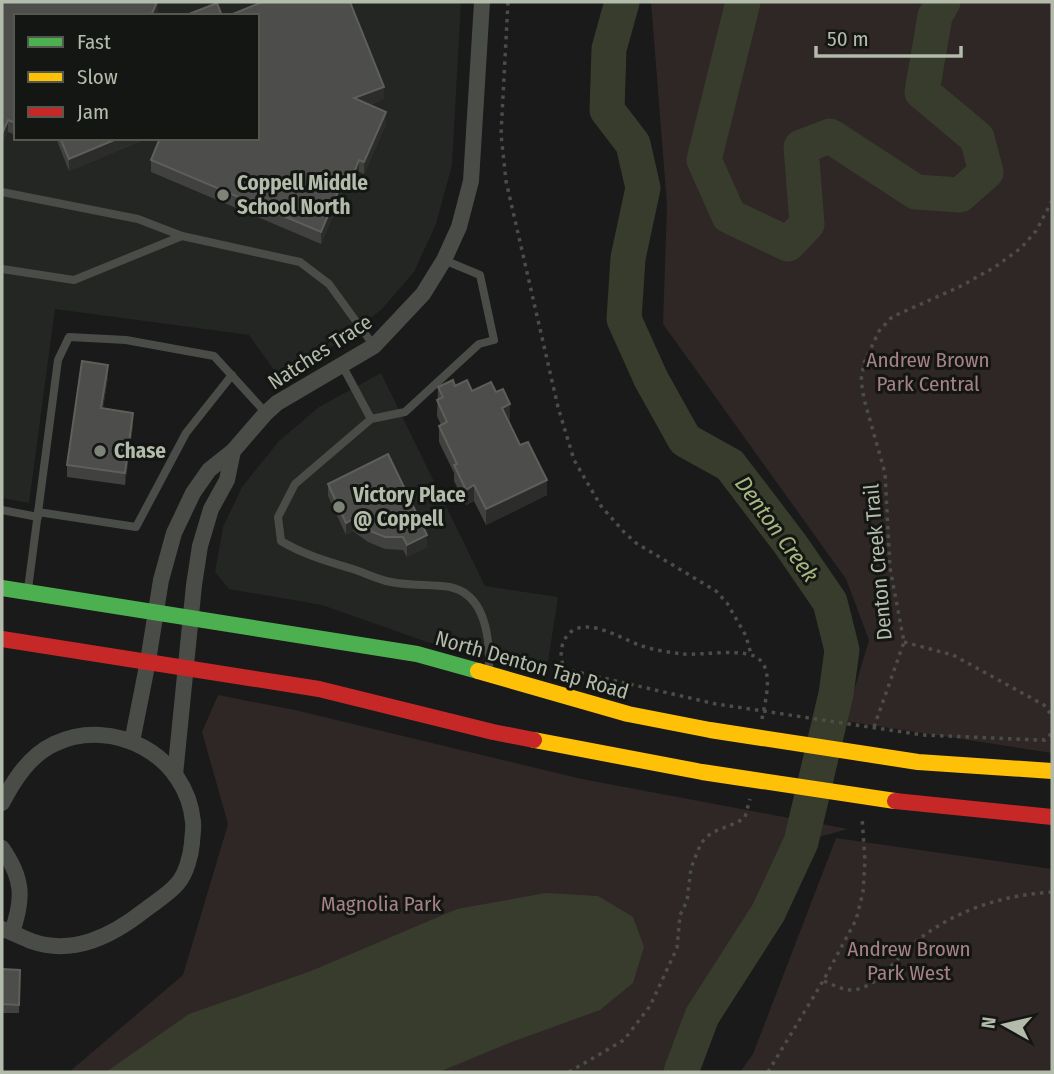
<svg xmlns="http://www.w3.org/2000/svg" width="1054" height="1074" font-family="'Fira Sans Condensed',sans-serif">
	<style>
		.built { fill: #232623; fill-rule: evenodd }
		.green { fill: #2f2626 }
		.water { fill: #383c2c }
		.lines { fill: none; stroke-linecap: round; stroke-linejoin: round }
		.river { stroke: #383c2c; stroke-width: 35 }
		.path { stroke: #4b4d49; stroke-width: 3.5; stroke-dasharray: 3.5 5; stroke-linecap: butt }
		.lane { stroke: #4a4c47; stroke-width: 8 }
		.street { stroke: #4a4c47; stroke-width: 16 }
		.fast { stroke: #4caf50; stroke-width: 16 }
		.slow { stroke: #ffc107; stroke-width: 16 }
		.jam { stroke: #c62828; stroke-width: 16 }
		.wall { fill: #41413f }
		.shaded-wall { fill: #2c2c2b }
		.building { fill: #4d4e4b; stroke: #5d5f5a; stroke-width: 2 }
		.poi-dot { fill: #7d8377; stroke: #141613; stroke-width: 2.5 }
		.labels { text-anchor: middle; stroke-width: 6; stroke-linejoin: round; paint-order: stroke }
		.poi-label { font-size: 21px; font-weight: bold; fill: #b3bbaa; stroke: #141613; text-anchor: start }
		.street-label { font-size: 21px; fill: #b3bbaa; stroke: #141613 }
		.park-label { font-size: 21px; fill: #a68186; stroke: #141613 }
		.water-label { font-size: 23px; font-style: italic; fill: #a7b681; stroke: #141613 }
	</style>
	<rect width="100%" height="100%" fill="#191a19"/>
	<!-- built -->
	<g class="built">
		<path d="M2,2H461L452,165L436,224L414,272L381,310L333,346L279,377L249,335L55,309L29,503L2,498ZM16,16H257V138H16Z"/>
		<path d="M381,373L485,586L558,597L547,669L427,642L322,605L229,589L215,572L223,527L242,487L279,441L319,407Z"/>
	</g>
	<!-- green -->
	<g class="green">
		<path d="M651,2H1052V753L845,721L869,640L846,579L663,324L667,205Z"/>
		<path d="M218,695L295,710L582,779L848,829L801,842L768,913L702,1016L681,1072H69L183,975L228,824L202,732Z"/>
		<path d="M836,838L1052,869V1072H740L753,1054Z"/>
	</g>
	<!-- water -->
	<path class="water" d="M546,893L598,896L633,917L644,947L633,983L600,1010L509,1043L439,1072H106L189,1014L311,971L457,909Z"/>
	<g class="lines">
		<!-- river -->
		<g class="river">
			<path d="M622,2L609,49L607,110L633,144L643,188L628,258L624,319L651,379L685,440L730,465L791,545L830,602L842,650L836,694L801,842L768,913L702,1016L681,1072"/>
			<path d="M743,2L704,160L729,216L788,244L807,224L801,147L830,136L916,192L960,195L986,172L977,138L922,92L935,16L943,2"/>
		</g>
		<!-- path -->
		<g class="path">
			<path d="M508,2L501,134L506,181L558,407L574,460L601,506L624,532L636,543L716,591L727,603L746,636L751,654"/>
			<path d="M904,642L953,655L1044,705L1052,716"/>
			<path d="M762,719C765,702 773,675 761,661C749,646 701,656 682,654C668,652 653,650 639,645C618,637 576,610 563,643C560,652 561,660 564,669L716,704L923,735L1039,740H1045L1052,733"/>
			<path d="M874,727L904,642L890,568L885,473L864,399L861,380L864,363L879,331L892,317L961,286L995,267L1021,248L1036,231L1052,201"/>
			<path d="M824,981C838,987 849,994 864,987C884,979 897,957 913,944C952,911 1002,895 1052,892"/>
			<path d="M569,1072L624,1040L650,1006L677,948L680,915L687,901L691,868L701,843L711,833L738,822L745,817L750,799"/>
			<path d="M768,1072L823,981L856,920L863,892L865,861L862,817"/>
		</g>
		<!-- lane -->
		<g class="lane">
			<path d="M2,192L138,219L182,236L300,262L329,284L374,346"/>
			<path d="M444,260L480,275L494,340L479,344L405,412L371,419L295,484L278,517L281,541C304,555 330,562 356,570C367,574 379,580 391,582C410,586 431,584 450,587C487,595 490,640 489,671"/>
			<path d="M2,269L74,280L182,236"/>
			<path d="M342,365L371,419"/>
			<path d="M2,510L38,517"/>
			<path d="M38,512L136,527L186,433L232,375"/>
			<path d="M28,589L58,360L69,337L126,340L214,356L266,413"/>
		</g>
		<!-- street -->
		<g class="street">
			<path d="M132,742L148,661L161,580L174,533L193,493L209,470L233,451L266,413L277,403L374,346L423,294L444,260L459,227L471,181L482,2"/>
			<path d="M175,775L194,585L200,546L211,509L227,480L233,451"/>
			<path d="M2,803C14,780 29,756 54,744C113,716 187,755 193,822C194,829 192,837 192,843C191,855 186,874 178,883C169,894 155,902 145,910C112,936 73,956 31,941C21,937 12,932 2,929"/>
			<path d="M2,848C23,878 24,898 12,932"/>
		</g>
		<!-- fast -->
		<path class="fast" d="M2,588L417,654L478,671"/>
		<!-- slow -->
		<g class="slow">
			<path d="M478,671L628,714L710,730L918,762L1052,771"/>
			<path d="M534,740L702,772L895,801"/>
		</g>
		<!-- jam -->
		<g class="jam">
			<path d="M2,639L319,689L493,732L534,740"/>
			<path d="M895,801L1052,817"/>
		</g>
	</g>
	<!-- wall -->
	<g class="wall">
		<path d="M2,2H158V11L156,16H16V135L8,132Z"/>
		<path d="M384,99L369,105L386,124L364,174L359,172L352,190L345,187L321,244L151,172V160Z"/>
		<path d="M56,138H148L69,171Z"/>
		<path d="M108,377L103,408L133,425L125,485L67,477V465Z"/>
		<path d="M455,386L472,391L510,420L508,421L547,495L486,525L474,501L466,505L454,481V473L439,442V426L441,425L437,416L438,387Z"/>
		<path d="M328,484L427,547L407,557L403,550L385,549L368,542L353,531L346,535L328,496Z"/>
		<path d="M2,969L20,970L19,1013H2Z"/>
	</g>
	<!-- shaded-wall -->
	<g class="shaded-wall">
		<path d="M157,2H158V11L156,16H151Z"/>
		<path d="M384,87V99L354,110V98Z"/>
		<path d="M386,112V124L364,174V162Z"/>
		<path d="M8,120V132L2,146V134Z"/>
		<path d="M119,138H148L69,171V159Z"/>
		<path d="M359,160V172L352,190V178Z"/>
		<path d="M345,175V187L321,244V232Z"/>
		<path d="M108,365V377L101,420V408Z"/>
		<path d="M510,404V420L502,424V408Z"/>
		<path d="M133,413V425L125,485V473Z"/>
		<path d="M547,480V495L486,525V509Z"/>
		<path d="M474,485V501L466,505V490Z"/>
		<path d="M353,519V531L346,535V523Z"/>
		<path d="M427,535V547L407,557V545Z"/>
	</g>
	<!-- building -->
	<g class="building">
		<path d="M2,2H157L151,16H16V123L8,120L2,134Z"/>
		<path d="M262,2H350L384,87L354,98L386,112L364,162L359,160L352,178L345,175L321,232L151,160L160,138H257V16H228Z"/>
		<path d="M217,3L222,16H184Z"/>
		<path d="M60,138H119L69,159Z"/>
		<path d="M82,361L108,365L101,408L133,413L125,473L67,465Z"/>
		<path d="M453,380L455,386L467,380L472,391L491,382L496,392L503,389L510,404L502,408L520,445L528,442L547,480L486,509L474,485L466,490L454,465L457,464L439,426L447,422L437,400L443,397L438,387Z"/>
		<path d="M388,454L427,535L407,545L403,537H385L368,530L353,519L346,523L328,484Z"/>
		<path d="M2,969L20,970L19,1005L2,1004Z"/>
	</g>
	<!-- markers -->
	<g class="poi-dot">
		<circle cx="223" cy="195" r="7"/>
		<circle cx="100" cy="451" r="7"/>
		<circle cx="339" cy="507" r="7"/>
	</g>
	<g class="labels">
		<!-- poi labels -->
		<g class="poi-label">
			<text x="237" y="190">Coppell Middle<tspan x="237" dy="24">School North</tspan></text>
			<text x="114" y="458">Chase</text>
			<text x="353" y="502">Victory Place<tspan x="353" dy="24">@ Coppell</tspan></text>
		</g>
		<!-- street labels -->
		<g class="street-label">
			<text transform="translate(320 352) rotate(-33)" y="7">Natches Trace</text>
			<text transform="translate(878 562) rotate(-95)" y="7">Denton Creek Trail</text>
			<text transform="translate(532 665) rotate(16)" y="7">North Denton Tap Road</text>
		</g>
		<!-- park labels -->
		<g class="park-label">
			<text x="928" y="367">Andrew Brown<tspan x="928" dy="24">Park Central</tspan></text>
			<text x="381" y="911">Magnolia Park</text>
			<text x="909" y="956">Andrew Brown<tspan x="909" dy="24">Park West</tspan></text>
		</g>
		<!-- water labels -->
		<g class="water-label">
			<text transform="translate(777 529) rotate(54)" y="8">Denton Creek</text>
		</g>
	</g>
	<!-- border -->
	<rect width="1054" height="1074" fill="none" stroke="#b3bbaa" stroke-width="7"/>
	<!-- legend -->
	<rect x="14" y="14" width="245" height="126" fill="#141613" stroke="#54584f" stroke-width="2"/>
	<rect x="28" y="37" width="35" height="10" fill="#4caf50" stroke="#54584f" stroke-width="2"/>
	<text x="77" y="49" font-size="21" fill="#b3bbaa">Fast</text>
	<rect x="28" y="72" width="35" height="10" fill="#ffc107" stroke="#54584f" stroke-width="2"/>
	<text x="77" y="84" font-size="21" fill="#b3bbaa">Slow</text>
	<rect x="28" y="107" width="35" height="10" fill="#c62828" stroke="#54584f" stroke-width="2"/>
	<text x="77" y="119" font-size="21" fill="#b3bbaa">Jam</text>
	<!-- north arrow -->
	<g transform="translate(1005 1025) rotate(278)" stroke="#141613" stroke-width="5" paint-order="stroke">
	<path d="M0-5L12 26L0 18L-12 26Z" fill="#b3bbaa"/>
	<text y="-10" font-size="19" font-weight="bold" text-anchor="middle" fill="#b3bbaa">N</text>
	</g>
	<!-- scale -->
	<path d="M816 46v10h145v-10" fill="none" stroke="#b3bbaa" stroke-width="3.5"/>
	<text x="827" y="46" font-size="21" fill="#b3bbaa" stroke="#141613" stroke-width="5" paint-order="stroke">50 m</text>
</svg>
